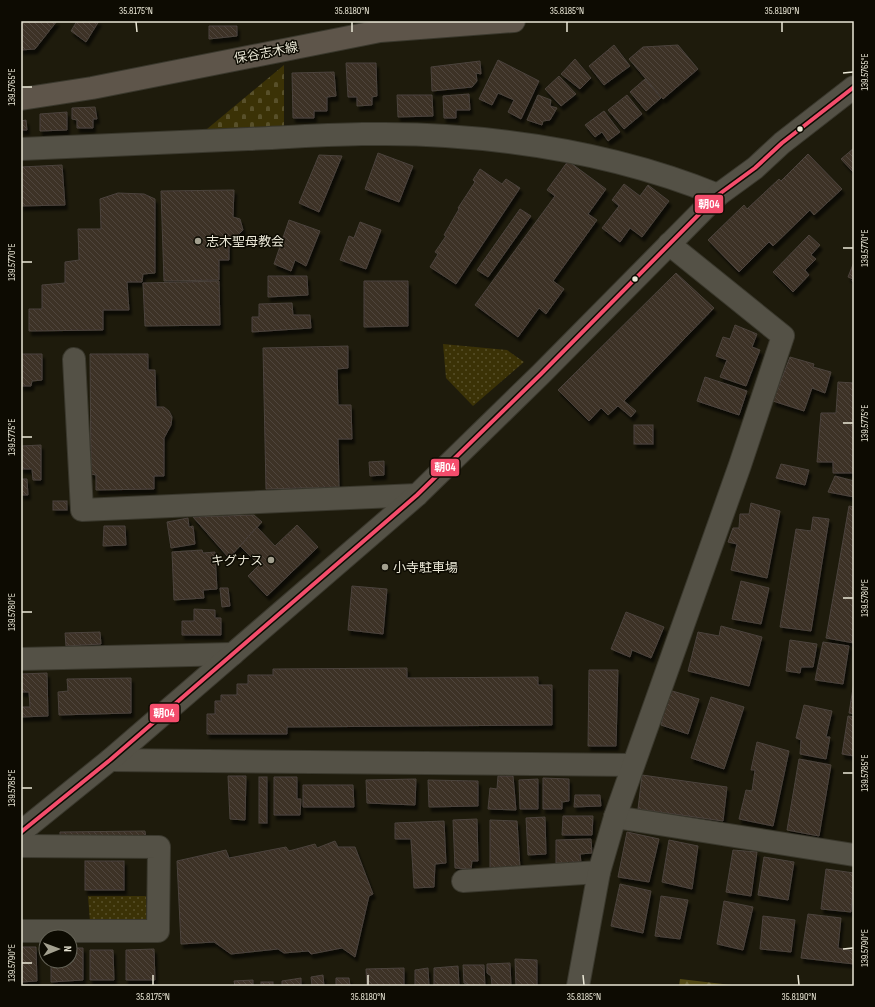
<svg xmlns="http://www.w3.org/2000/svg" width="875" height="1007" font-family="'Sofia Sans Condensed','Noto Sans JP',sans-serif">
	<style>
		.forest { fill: url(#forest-firs) }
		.cemetery { fill: url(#cemetery-stones) }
		.park { fill: url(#park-dots) }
		.building { fill: url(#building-back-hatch); stroke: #4b433c; filter: url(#shadow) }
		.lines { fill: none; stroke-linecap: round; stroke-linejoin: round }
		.minor-casing { stroke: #3a382d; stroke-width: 24 }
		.major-casing { stroke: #3a382d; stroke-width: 24 }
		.minor { stroke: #545146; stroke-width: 22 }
		.major { stroke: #5e554a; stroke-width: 22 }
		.bus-1-casing { stroke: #0d0b02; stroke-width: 7 }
		.bus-1 { stroke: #f44d6c; stroke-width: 4 }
		.ticks { fill: none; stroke: #eae7d6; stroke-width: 1.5 }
		.bus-dot { fill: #eae7d6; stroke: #0d0b02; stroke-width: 1.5 }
		.poi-dot { fill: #a3a08f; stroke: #0d0b02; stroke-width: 1.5 }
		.labels { text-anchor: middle; stroke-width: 3; stroke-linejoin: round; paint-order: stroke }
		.street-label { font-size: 13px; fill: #eae7d6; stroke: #0d0b02 }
		.poi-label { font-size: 13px; fill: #eae7d6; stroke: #0d0b02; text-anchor: start }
		.line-badge { stroke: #0d0b02; stroke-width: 1.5 }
		.badge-label { font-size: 11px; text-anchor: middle; font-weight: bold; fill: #fff }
		.neatline { fill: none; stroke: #eae7d6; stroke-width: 1.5 }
		.ticks-label { font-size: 10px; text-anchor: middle; fill: #eae7d6 }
	</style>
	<defs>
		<pattern id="forest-firs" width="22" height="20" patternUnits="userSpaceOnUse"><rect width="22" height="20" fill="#514813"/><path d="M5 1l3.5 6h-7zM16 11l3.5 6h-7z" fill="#6a6235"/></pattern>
		<pattern id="cemetery-stones" width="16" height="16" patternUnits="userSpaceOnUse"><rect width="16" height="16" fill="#3b3206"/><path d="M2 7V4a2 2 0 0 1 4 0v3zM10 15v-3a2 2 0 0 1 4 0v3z" fill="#58502a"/></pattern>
		<pattern id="park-dots" width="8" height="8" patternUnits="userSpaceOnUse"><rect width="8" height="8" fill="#3b3206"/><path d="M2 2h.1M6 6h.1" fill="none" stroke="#58502a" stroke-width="1.8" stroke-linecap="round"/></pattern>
		<pattern id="building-back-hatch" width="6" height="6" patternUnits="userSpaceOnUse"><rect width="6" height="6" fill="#3c3028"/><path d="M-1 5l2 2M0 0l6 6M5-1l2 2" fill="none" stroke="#4f443c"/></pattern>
		<filter id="shadow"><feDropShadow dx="2.5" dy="4.5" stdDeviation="1" flood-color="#0009"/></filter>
	</defs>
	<rect width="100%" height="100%" fill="#1e1b0c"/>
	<!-- forest -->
	<path class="forest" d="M680,979L740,986H679Z"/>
	<!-- cemetery -->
	<path class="cemetery" d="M284,65V130L207,129Z"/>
	<!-- park -->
	<g class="park">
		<path d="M443,344L507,350L524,362L473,406L446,378Z"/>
		<path d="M88,896H146L147,924L90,922Z"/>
	</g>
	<!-- building -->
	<g class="building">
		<path d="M21,21H57L35,49L21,50Z"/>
		<path d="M77,21H99L86,42L71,31Z"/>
		<path d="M209,26H237V36L209,39Z"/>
		<path d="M614,45L630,66L604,85L589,66Z"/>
		<path d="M678,45L698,69L663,99L629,59L643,47Z"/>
		<path d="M575,59L591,78L580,89L561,74Z"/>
		<path d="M498,60L539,81L521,119L508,112L514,100L498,93L492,105L479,99Z"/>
		<path d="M480,61L481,74L476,73L477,81L472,87L432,91L431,67Z"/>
		<path d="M346,63H376L377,96L372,97V105L357,106V97H348Z"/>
		<path d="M334,72L336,96L327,97V111H314V118H293L292,73Z"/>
		<path d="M559,76L576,94L561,106L545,89Z"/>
		<path d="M645,79L661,98L646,111L630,92Z"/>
		<path d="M469,94L470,110H456V118H444L443,96Z"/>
		<path d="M397,95H432L433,116L398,117Z"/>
		<path d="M538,95L551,100L550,106L557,108L550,120L543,121L542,125L527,120Z"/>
		<path d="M627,95L642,114L624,129L608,110Z"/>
		<path d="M95,107L97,119H93V128H77V120L72,119V108Z"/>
		<path d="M604,111L620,132L608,141L602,132L595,137L585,125Z"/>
		<path d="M67,112V130L40,131V114Z"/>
		<path d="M26,120L27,130H21V121Z"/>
		<path d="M854,148V173L841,159Z"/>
		<path d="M378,153L413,166L399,202L365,189Z"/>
		<path d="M808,154L842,189L814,215L810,210L773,246L769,242L739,272L708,240L744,205L747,209L779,179L781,181Z"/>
		<path d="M319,155L342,156L319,212L299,203Z"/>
		<path d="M568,161L606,189L588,214L597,220L553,281L564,289L546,314L539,308L518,337L475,305L555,196L547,190Z"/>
		<path d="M62,165L65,205L21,206V167Z"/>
		<path d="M480,169L502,184L506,179L520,188L456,284L430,267L438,254L435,252L446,236L444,235L459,209L458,208L475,182L473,180Z"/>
		<path d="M624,184L640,196L648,185L669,201L642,237L630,228L620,242L602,228L619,206L612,200Z"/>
		<path d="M234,190L233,217L240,219L243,230L235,238H229V260H219V280L164,281L161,191Z"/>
		<path d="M118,193L144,194L155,199V273L143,274L142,282H127L129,310H103V330L29,331V309H42V285L65,283V262L79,260L78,229H101L100,199Z"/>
		<path d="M520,209L531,216L488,277L477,270Z"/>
		<path d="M289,220L320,231L306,266L295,260L291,271L274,264Z"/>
		<path d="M360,222L381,230L366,269L340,260L349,236L354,238Z"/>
		<path d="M809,235L820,245L811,255L816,259L805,270L809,275L793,292L773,272Z"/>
		<path d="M854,262V282L852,281L853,279L848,277Z"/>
		<path d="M676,273L714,308L624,401L636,411L631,417L618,406L608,415L601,408L589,421L558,390Z"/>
		<path d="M268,276H307L308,295L268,297Z"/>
		<path d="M219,281L220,325L145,326L143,283Z"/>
		<path d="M364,281H408V326L364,327Z"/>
		<path d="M292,303L293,315H310L311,328L252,332V317H259V304Z"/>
		<path d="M735,325L757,334L752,347L760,350L746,386L720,377L727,360L716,356L723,337L730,339Z"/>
		<path d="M348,346V368L337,369L338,405H351L352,439H338L339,487L266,489L263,348Z"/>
		<path d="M21,354H42V380L32,381L31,386H21Z"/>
		<path d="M90,354H148V370H155L156,407H164L169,411L172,417L171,425L164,438V476H154V489L96,490V475L91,474Z"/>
		<path d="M790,357L814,364L813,367L831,372L825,393L812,388L804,411L773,401Z"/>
		<path d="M705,377L747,391L739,415L697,401Z"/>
		<path d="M838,382L854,383V473H833V462H817L821,413H836Z"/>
		<rect x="634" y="425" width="19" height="19"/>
		<path d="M41,445V480H33L32,469H21V446Z"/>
		<path d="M384,461V475L370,476L369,462Z"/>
		<path d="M781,464L809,470L805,485L776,478Z"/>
		<path d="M835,476L854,481V497L828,492Z"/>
		<path d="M21,479H27L28,495H21Z"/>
		<rect x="53" y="501" width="14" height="9"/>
		<path d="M751,503L780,511L767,578L731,570L737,544L728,542L733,528H739L740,514H749Z"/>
		<path d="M849,506L854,507V643L826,638Z"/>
		<path d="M254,515L262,522L229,558L193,517Z"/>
		<path d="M813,517L829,519L811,631L780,627L796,529L811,531Z"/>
		<path d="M188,518L189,527L193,526L195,544L171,548L167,522Z"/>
		<path d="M297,525L318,547L267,596L248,576L259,565L240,546L257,527L275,546Z"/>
		<path d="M104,526H125L126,545L103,546Z"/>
		<path d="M202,550L203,553L215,552L217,589L203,590L204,598L174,600L172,552Z"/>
		<path d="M741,581L769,588L761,624L732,619Z"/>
		<path d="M352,586L387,589L383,634L348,630Z"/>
		<path d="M220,588H228L230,606L222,607Z"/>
		<path d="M194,609L215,610V618H221V635H182V621H194Z"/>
		<path d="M626,612L664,627L651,658L632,650L630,657L611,649Z"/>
		<path d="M721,626L762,637L749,686L688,671L698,632L719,636Z"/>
		<path d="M100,632L101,644L66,646L65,633Z"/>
		<path d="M790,640L817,644L813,667H801L800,673L786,671Z"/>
		<path d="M823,642L849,646L843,684L815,680Z"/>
		<path d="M407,668V678L538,677V685H552V725L287,727V734H207V714H215V701H221V695H237V684H248V675H273V669Z"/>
		<path d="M589,670H618L616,746H588Z"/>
		<path d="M47,673L48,716L21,717V707H30L29,692H21V674Z"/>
		<path d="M131,678V713L59,715L58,692L68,691L67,679Z"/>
		<path d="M854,682V714L849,713Z"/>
		<path d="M669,690L699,699L688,734L661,725Z"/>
		<path d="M711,697L744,707L724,769L691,758Z"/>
		<path d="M804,705L832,711L826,737H830L826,759L800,754L801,740L796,738Z"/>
		<path d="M848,716L854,717V756L842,754Z"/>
		<path d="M757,742L789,751L773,826L739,819L746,790L752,791L755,770H751Z"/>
		<path d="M799,759L831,765L819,836L787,830Z"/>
		<path d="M642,775L727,787L723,821L638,809Z"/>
		<path d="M228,776H246L245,820L230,819Z"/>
		<path d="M498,776H513L516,810L488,809L490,788L497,789Z"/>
		<rect x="259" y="777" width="8" height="46"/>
		<path d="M274,777H297V799H301L300,815H274Z"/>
		<path d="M543,778L569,779V801L562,802V809H543Z"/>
		<path d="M416,779L415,805L367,803L366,780Z"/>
		<path d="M538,779V809H520L519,780Z"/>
		<path d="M428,780L478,781V806L429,807Z"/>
		<path d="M303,785H353L354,807H303Z"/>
		<path d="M575,795H600L601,806L574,807Z"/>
		<path d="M563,816H593L592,835H562Z"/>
		<path d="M545,817L546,854L528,855L526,818Z"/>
		<path d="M477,819L478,861H472L471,869L455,868L453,820Z"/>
		<path d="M490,820L517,821L520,868L490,869Z"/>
		<path d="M444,821L446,863L435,864L434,887L414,888L411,839H395V823Z"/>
		<path d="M145,831L146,838L60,839V832Z"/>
		<path d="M627,832L659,839L649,882L618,877Z"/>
		<path d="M591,839L592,853L580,854L581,862L556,863V840Z"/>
		<path d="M669,840L698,846L692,889L662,882Z"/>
		<path d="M335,841L338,847H355L373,894L369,896L355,957L342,948L311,954L308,951L284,953L278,949L231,954L214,942L181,944L177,861L226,850L229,858L286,847L289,851L315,844L317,848Z"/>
		<path d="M733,850L757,852L751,896L726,892Z"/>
		<path d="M764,857L794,862L788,900L758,895Z"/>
		<rect x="85" y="861" width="39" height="29"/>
		<path d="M826,869L854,873L851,912L821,909Z"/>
		<path d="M620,884L651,891L643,933L611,926Z"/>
		<path d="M661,896L688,900L680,939L655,936Z"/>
		<path d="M724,901L753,907L743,950L717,944Z"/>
		<path d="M808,914L841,918L838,948L854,951V964L801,958Z"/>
		<path d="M763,916L795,920L791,952L760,949Z"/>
		<path d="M21,947H36L37,981L21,982Z"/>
		<path d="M70,948H83V980L51,982V961H70Z"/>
		<path d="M154,949L155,980H126V950Z"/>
		<path d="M90,950H113L114,980H90Z"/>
		<path d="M515,959L537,960V986H516Z"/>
		<path d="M510,963L511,986H489L492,985L491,976L487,973V964Z"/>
		<path d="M463,965H484L485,986H467V984L464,983Z"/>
		<path d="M458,966L459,986H434V968Z"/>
		<path d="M404,968V986H367L366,969Z"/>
		<path d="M428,968L429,986H415V970Z"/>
		<path d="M323,975L324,986H312L311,977Z"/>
		<path d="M301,978V986H282V981Z"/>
		<path d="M336,978H349L350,986H336Z"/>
		<path d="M253,980V986H235L234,981Z"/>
		<rect x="261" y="982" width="12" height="4"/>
	</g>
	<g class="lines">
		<!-- minor casing -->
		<g class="minor-casing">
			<g id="minor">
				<path d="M21,149C97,146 172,142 248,139C313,136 380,131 446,136C538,142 632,160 718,195"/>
				<path d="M74,359L82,510L417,495"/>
				<path d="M21,659L233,654"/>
				<path d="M110,760L633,765"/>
				<path d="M615,817L854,855"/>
				<path d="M21,832L110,760L417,495L541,374L718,195L755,168L782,143L854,87"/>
				<path d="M21,846L159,847L158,931H21"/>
				<path d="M463,881L599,872"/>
				<path d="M578,986L599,872L615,817L740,465L783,336L669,244"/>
			</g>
		</g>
		<!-- major casing -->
		<g class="major-casing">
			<path id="major" d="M21,99L92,88L380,31L514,21"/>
		</g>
		<!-- minor -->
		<use href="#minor" class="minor"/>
		<!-- major -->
		<use href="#major" class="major"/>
		<!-- bus-1 casing -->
		<g class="bus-1-casing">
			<path id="bus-1" d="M21,832L110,760L417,495L541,374L718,195L755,168L782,143L854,87"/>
		</g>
		<!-- bus-1 -->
		<use href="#bus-1" class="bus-1"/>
	</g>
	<!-- ticks -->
	<path class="ticks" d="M136,22L137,32M352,22V32M567,22V32M782,22V32M843,73L853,72M22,87H32M843,248H853M22,262H32M843,423H853M22,437H32M843,598H853M22,612H32M843,773H853M22,788H32M843,949L853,948M22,963H32M153,975V985M368,975V985M583,975L584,985M798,975L799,985"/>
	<!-- markers -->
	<g class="bus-dot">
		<circle cx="800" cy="129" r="3.5"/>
		<circle cx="635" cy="279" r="3.5"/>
	</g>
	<g class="poi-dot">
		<circle cx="198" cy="241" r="4"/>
		<circle cx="271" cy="560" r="4"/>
		<circle cx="385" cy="567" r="4"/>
	</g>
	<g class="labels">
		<!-- street labels -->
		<g class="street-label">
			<text transform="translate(266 52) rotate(-11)" y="5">保谷志木線</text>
		</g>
		<!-- poi labels -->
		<g class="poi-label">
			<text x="206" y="246">志木聖母教会</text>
			<text x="263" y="565" text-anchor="end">キグナス</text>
			<text x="393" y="572">小寺駐車場</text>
		</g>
	</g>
	<g class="line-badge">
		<rect x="694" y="194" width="30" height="20" rx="4" fill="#f44d6c"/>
		<rect x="430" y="458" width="30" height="19" rx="4" fill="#f44d6c"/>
		<rect x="149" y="703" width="31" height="20" rx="4" fill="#f44d6c"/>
	</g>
	<g class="badge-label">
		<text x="709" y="208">朝04</text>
		<text x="445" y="471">朝04</text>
		<text x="164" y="717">朝04</text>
	</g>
	<!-- border -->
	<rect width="875" height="1007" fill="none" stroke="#0d0b02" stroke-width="44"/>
	<!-- north arrow -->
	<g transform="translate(58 949) rotate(89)"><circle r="19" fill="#0d0b02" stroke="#656357"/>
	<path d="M0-3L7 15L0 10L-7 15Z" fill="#a3a08f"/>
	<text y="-6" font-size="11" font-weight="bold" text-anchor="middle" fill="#eae7d6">N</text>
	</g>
	<rect x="22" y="22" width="831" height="963" class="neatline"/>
	<g class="ticks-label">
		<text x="136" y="14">35.8175°N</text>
		<text x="352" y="14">35.8180°N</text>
		<text x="567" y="14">35.8185°N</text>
		<text x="782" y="14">35.8190°N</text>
		<text transform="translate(864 72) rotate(-90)" y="4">139.5765°E</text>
		<text transform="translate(11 87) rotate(-90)" y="4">139.5765°E</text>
		<text transform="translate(864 248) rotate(-90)" y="4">139.5770°E</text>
		<text transform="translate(11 262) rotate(-90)" y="4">139.5770°E</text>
		<text transform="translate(864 423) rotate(-90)" y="4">139.5775°E</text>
		<text transform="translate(11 437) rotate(-90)" y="4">139.5775°E</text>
		<text transform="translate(864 598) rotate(-90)" y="4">139.5780°E</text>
		<text transform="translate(11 612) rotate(-90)" y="4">139.5780°E</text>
		<text transform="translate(864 773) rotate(-90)" y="4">139.5785°E</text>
		<text transform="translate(11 788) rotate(-90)" y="4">139.5785°E</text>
		<text transform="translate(864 948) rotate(-90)" y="4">139.5790°E</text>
		<text transform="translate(11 963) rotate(-90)" y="4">139.5790°E</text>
		<text x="153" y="1000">35.8175°N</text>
		<text x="368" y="1000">35.8180°N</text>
		<text x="584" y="1000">35.8185°N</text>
		<text x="799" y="1000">35.8190°N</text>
	</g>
</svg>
